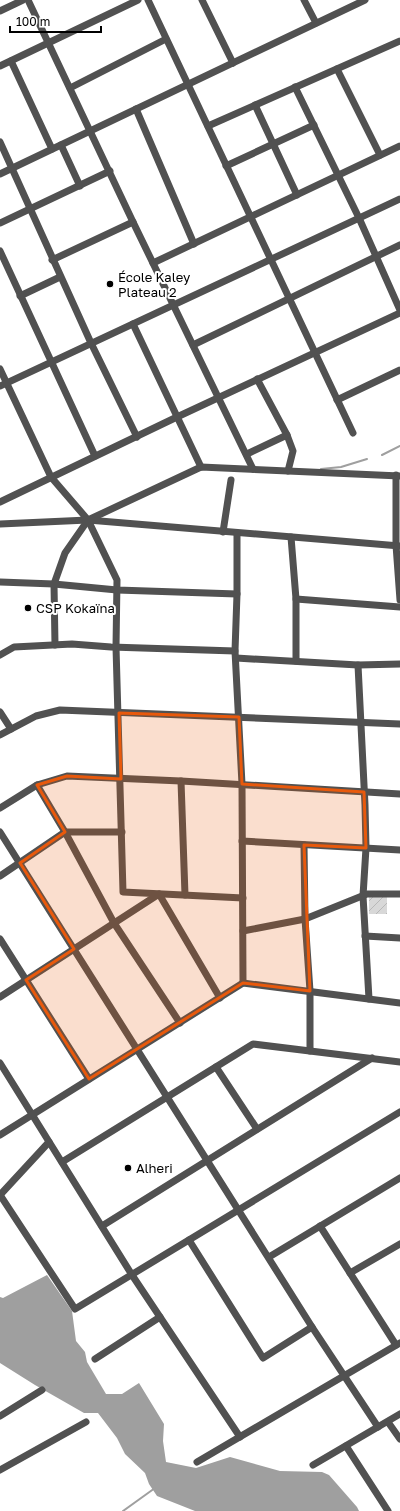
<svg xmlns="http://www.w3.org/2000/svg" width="400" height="1511" font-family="'Golos Text',sans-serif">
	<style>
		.garden { fill: url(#garden-furrows) }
		.water { fill: #9f9f9f }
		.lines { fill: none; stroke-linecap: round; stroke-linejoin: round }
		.stream { stroke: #9f9f9f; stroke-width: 2 }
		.minor { stroke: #515151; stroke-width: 7 }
		.marked { fill: #e8590c; fill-opacity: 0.2; stroke: #e8590c; stroke-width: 3; stroke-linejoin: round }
		.poi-dot { fill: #000; stroke: #fff; stroke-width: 1.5 }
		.labels { text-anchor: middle; stroke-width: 4; stroke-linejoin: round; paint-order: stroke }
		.poi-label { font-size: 13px; fill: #000; stroke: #fff; text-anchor: start }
	</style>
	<defs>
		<pattern id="garden-furrows" width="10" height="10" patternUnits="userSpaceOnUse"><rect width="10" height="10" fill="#d8d8d8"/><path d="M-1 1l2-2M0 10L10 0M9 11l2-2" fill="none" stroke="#b8b8b8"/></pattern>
	</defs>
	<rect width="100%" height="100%" fill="#fff"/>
	<!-- garden -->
	<rect class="garden" x="369" y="896" width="18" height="18"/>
	<!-- water -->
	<path class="water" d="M47,1275L72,1311L76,1341L85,1352L87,1362L106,1394H122L139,1383L164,1424L163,1441L166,1462L196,1468L230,1457L280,1471L322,1472L329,1475L357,1507L359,1511H195L157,1496L149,1484L145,1473L125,1454L117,1438L98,1413H84L35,1385L0,1363V1297L3,1298Z"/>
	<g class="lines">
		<!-- stream -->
		<g class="stream">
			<path d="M382,455L400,446"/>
			<path d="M321,469L341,467L367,459"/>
			<path d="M123,1511L155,1488"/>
		</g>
		<!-- minor -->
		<g class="minor">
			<path d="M28,0L133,222L253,469"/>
			<path d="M148,0L353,433"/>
			<path d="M202,0L233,63"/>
			<path d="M304,0L316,23"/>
			<path d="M0,11L23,0"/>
			<path d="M11,61L52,149"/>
			<path d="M0,66L138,0"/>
			<path d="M337,69L380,155"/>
			<path d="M295,87L359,218L400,310"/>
			<path d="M70,88L166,39"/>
			<path d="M255,105L297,195"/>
			<path d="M136,109L194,244"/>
			<path d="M208,126L400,41"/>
			<path d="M0,142L91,343L137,437"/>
			<path d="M61,145L80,186"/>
			<path d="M226,166L314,125"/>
			<path d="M0,174L365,0"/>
			<path d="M0,223L110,171"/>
			<path d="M0,251L95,456"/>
			<path d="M52,260L133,222"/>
			<path d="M153,263L400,146"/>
			<path d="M20,296L60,277"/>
			<path d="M133,324L201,467"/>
			<path d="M193,345L400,245"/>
			<path d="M0,369L51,477L88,520L65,553L54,584L55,645"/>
			<path d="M257,379L287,435L293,451L288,471"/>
			<path d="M0,386L400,199"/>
			<path d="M337,400L400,370"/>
			<path d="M247,454L287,435"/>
			<path d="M396,475V545L400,600"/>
			<path d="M0,502L177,417L400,313"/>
			<path d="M88,520L117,580L116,647L123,892L243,898"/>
			<path d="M88,520L201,467L400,476"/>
			<path d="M0,524L88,520L400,546"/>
			<path d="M223,532L231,480"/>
			<path d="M237,533V594L235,651L242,784L243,983"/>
			<path d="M291,537L296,599V661"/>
			<path d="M0,582L54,584L117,590L237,594"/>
			<path d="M296,599L400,607"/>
			<path d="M0,655L14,647L72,644L111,647L235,651"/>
			<path d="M236,658L358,665L400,664"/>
			<path d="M358,665L365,805L366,848L363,896L369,999"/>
			<path d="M0,712L11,729"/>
			<path d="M0,735L36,716L60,710L400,724"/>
			<path d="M181,781L185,895"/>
			<path d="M37,785L65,832L114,923L180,1023"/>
			<path d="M0,808L37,785L67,776L181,781L400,794"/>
			<path d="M0,832L312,1327L378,1427"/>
			<path d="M242,841L400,850"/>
			<path d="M304,845L305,919L310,991V1051"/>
			<path d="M0,876L65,832H122"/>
			<path d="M243,931L305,919L367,894H400"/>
			<path d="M365,936L400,938"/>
			<path d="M0,939L89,1079"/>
			<path d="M0,997L159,894L220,998"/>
			<path d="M0,1063L132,1275L240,1437"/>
			<path d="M216,1067L257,1129"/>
			<path d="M0,1135L243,983L400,1003"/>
			<path d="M62,1162L253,1044L400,1062"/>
			<path d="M0,1195L75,1309L400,1112"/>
			<path d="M0,1195L49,1142"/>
			<path d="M102,1226L372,1058"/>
			<path d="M320,1226L396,1345"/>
			<path d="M189,1240L263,1358L312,1327"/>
			<path d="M269,1257L400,1178"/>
			<path d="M350,1273L400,1244"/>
			<path d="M95,1359L160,1317"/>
			<path d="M0,1416L42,1390"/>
			<path d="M388,1422L400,1439"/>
			<path d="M346,1446L388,1511"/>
			<path d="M197,1462L400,1343"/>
			<path d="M313,1465L400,1414"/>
			<path d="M0,1470L86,1422"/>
		</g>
	</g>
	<!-- marked area -->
	<path class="marked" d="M119,713L239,717L242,784L364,792L366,848L304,845L310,991L243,983L89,1079L26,980L74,949L20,863L65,832L37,785L67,776L121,779Z"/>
	<!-- markers -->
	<g class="poi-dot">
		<circle cx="110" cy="284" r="4"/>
		<circle cx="28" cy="608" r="4"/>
		<circle cx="128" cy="1168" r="4"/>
	</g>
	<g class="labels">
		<!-- poi labels -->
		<g class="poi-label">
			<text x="118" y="282">École Kaley<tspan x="118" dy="15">Plateau 2</tspan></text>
			<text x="36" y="613">CSP Kokaïna</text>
			<text x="136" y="1173">Alheri</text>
		</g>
	</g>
	<!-- scale -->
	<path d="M10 26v6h91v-6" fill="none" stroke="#000000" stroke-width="2"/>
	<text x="16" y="26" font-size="12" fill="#000000" stroke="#ffffff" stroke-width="3" paint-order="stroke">100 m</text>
</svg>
